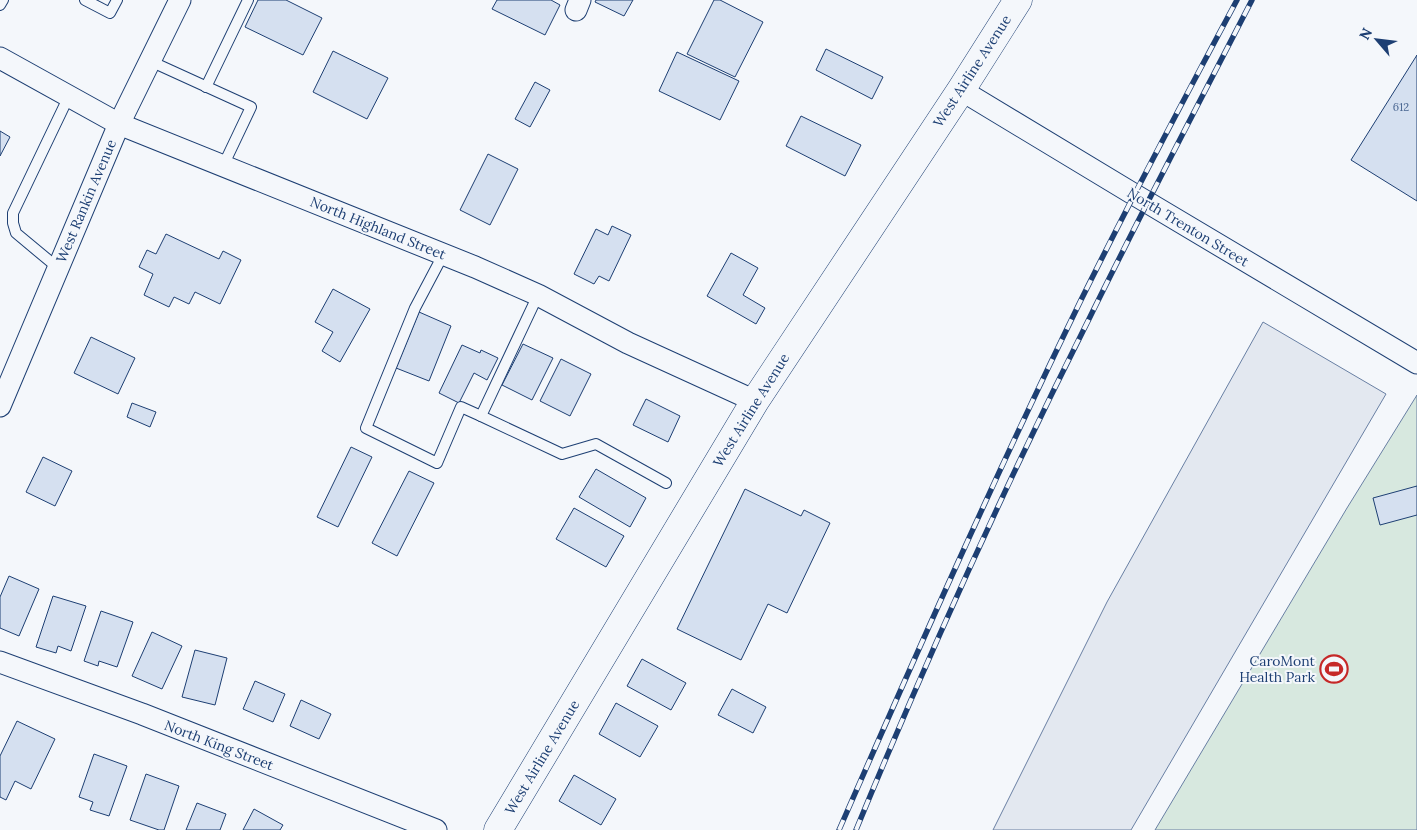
<svg xmlns="http://www.w3.org/2000/svg" width="1417" height="830" font-family="Lora,serif">
	<style>
		.green { fill: #d7e8df; stroke: #687fa3 }
		.parking { fill: #e3e8f0; stroke: #687fa3 }
		.building { fill: #d5e0f0; stroke: #1d3f73 }
		.lines { fill: none; stroke-linecap: round; stroke-linejoin: round }
		.service-casing { stroke: #1d3f73; stroke-width: 12 }
		.minor-casing { stroke: #1d3f73; stroke-width: 23 }
		.secondary-casing { stroke: #1d3f73; stroke-width: 29 }
		.service { stroke: #f4f7fb; stroke-width: 10 }
		.minor { stroke: #f4f7fb; stroke-width: 21 }
		.secondary { stroke: #f4f7fb; stroke-width: 28 }
		.rail-casing { stroke: #1d3f73; stroke-width: 5.5 }
		.rail { stroke: #f4f7fb; stroke-width: 4; stroke-dasharray: 11; stroke-linecap: butt }
		.labels { text-anchor: middle; stroke-width: 4; stroke-linejoin: round; paint-order: stroke }
		.number-label { font-size: 11px; fill: #4b6792 }
		.street-label { font-size: 14px; fill: #1d3f73; stroke: #f4f7fb }
		.poi-label { font-size: 14px; fill: #1d3f73; stroke: #f4f7fb; text-anchor: end }
	</style>
	<rect width="100%" height="100%" fill="#f4f7fb"/>
	<!-- green -->
	<path class="green" d="M1417,395V830H1155L1347,508Z"/>
	<!-- parking -->
	<path class="parking" d="M1263,322L1386,394L1131,830H993L1107,602Z"/>
	<!-- building -->
	<g class="building">
		<path d="M258,0H286L322,18L303,55L245,27Z"/>
		<path d="M497,0H551L560,5L545,35L492,9Z"/>
		<path d="M596,0H633L624,16L595,2Z"/>
		<path d="M714,0H720L763,22L735,77L687,54Z"/>
		<path d="M826,49L883,77L872,99L816,70Z"/>
		<path d="M333,51L388,78L367,119L313,92Z"/>
		<path d="M677,52L739,81L720,120L659,91Z"/>
		<path d="M1417,55V201L1351,160Z"/>
		<path d="M535,82L550,90L530,127L515,119Z"/>
		<path d="M801,116L861,145L845,176L786,146Z"/>
		<path d="M0,131L10,137L0,156Z"/>
		<path d="M488,154L518,169L490,225L460,210Z"/>
		<path d="M612,226L631,235L609,281L599,276L594,284L574,274L596,229L608,235Z"/>
		<path d="M166,234L219,259L223,251L241,260L220,304L195,292L189,304L174,297L169,307L144,295L153,274L139,267L147,250L156,254Z"/>
		<path d="M731,253L758,268L743,295L765,308L756,324L707,296Z"/>
		<path d="M333,289L370,309L340,362L322,351L333,332L315,322Z"/>
		<path d="M419,312L451,326L429,381L396,368Z"/>
		<path d="M91,337L135,358L118,394L74,373Z"/>
		<path d="M523,344L553,358L532,400L502,385Z"/>
		<path d="M462,345L480,353L481,350L498,358L487,380L474,373L459,403L439,393Z"/>
		<path d="M561,359L591,374L570,416L540,401Z"/>
		<path d="M646,399L680,416L668,442L633,425Z"/>
		<path d="M132,403L156,412L150,427L127,417Z"/>
		<path d="M351,447L372,457L338,527L317,517Z"/>
		<path d="M43,457L72,471L55,506L26,492Z"/>
		<path d="M596,469L646,498L630,527L579,497Z"/>
		<path d="M409,471L434,483L397,556L372,543Z"/>
		<path d="M1417,486V515L1380,525L1373,498Z"/>
		<path d="M745,489L801,516L804,510L830,523L787,613L768,604L741,660L677,629Z"/>
		<path d="M574,508L624,536L606,567L556,539Z"/>
		<path d="M9,576L39,589L19,636L0,628V597Z"/>
		<path d="M53,596L86,606L71,651L58,646L56,653L36,647Z"/>
		<path d="M101,611L133,622L117,667L99,661L98,666L84,661Z"/>
		<path d="M152,632L182,646L162,689L132,676Z"/>
		<path d="M195,650L227,658L215,705L182,697Z"/>
		<path d="M642,659L686,683L671,710L627,686Z"/>
		<path d="M255,681L285,694L273,722L243,709Z"/>
		<path d="M732,689L766,707L753,733L718,715Z"/>
		<path d="M301,700L331,714L319,739L290,726Z"/>
		<path d="M616,703L658,726L640,757L599,734Z"/>
		<path d="M17,721L55,739L31,789L15,781L6,800L0,797V756Z"/>
		<path d="M94,754L127,766L109,816L90,810L93,802L79,797Z"/>
		<path d="M146,774L179,786L164,830H159L130,820Z"/>
		<path d="M574,775L616,799L601,825L559,801Z"/>
		<path d="M197,803L226,814L220,830H186Z"/>
		<path d="M254,809L283,825L280,830H243Z"/>
	</g>
	<g class="lines">
		<!-- service casing -->
		<g class="service-casing">
			<g id="service">
				<path d="M85,0L110,13L117,0"/>
				<path d="M0,5L3,0"/>
				<path d="M150,61L251,107L223,166"/>
				<path d="M206,87L248,0"/>
				<path d="M443,255L415,308L366,428L437,463L461,407L481,416"/>
				<path d="M58,268L16,233L13,223V213L69,96"/>
				<path d="M538,295L481,416L562,454L596,444L666,483"/>
			</g>
		</g>
		<!-- minor casing -->
		<g class="minor-casing">
			<g id="minor">
				<path d="M576,10L580,0"/>
				<path d="M0,58L119,124L475,267L538,295L628,343L755,401"/>
				<path d="M961,90L1135,195L1417,363"/>
				<path d="M0,406L119,124L180,0"/>
				<path d="M0,662L142,714L436,830"/>
			</g>
		</g>
		<!-- secondary casing -->
		<g class="secondary-casing">
			<path id="secondary" d="M498,830L755,401L961,90L1018,0"/>
		</g>
		<!-- service -->
		<use href="#service" class="service"/>
		<!-- minor -->
		<use href="#minor" class="minor"/>
		<!-- secondary -->
		<use href="#secondary" class="secondary"/>
		<!-- rail casing -->
		<g class="rail-casing">
			<g id="rail">
				<path d="M839,830C917,652 996,474 1081,300C1131,199 1184,99 1237,0"/>
				<path d="M856,830C927,658 1004,488 1088,321C1141,213 1197,107 1252,0"/>
			</g>
		</g>
		<!-- rail -->
		<use href="#rail" class="rail"/>
	</g>
	<!-- icons -->
	<defs>
		<g id="stadium-ring" transform="scale(1.4375)"><circle r="9.5" fill="#f4f7fb" stroke="#c62828" stroke-width="1.5"/><path d="M0-5a6.5 5 0 1 0 0 10a6.5 5 0 1 0 0-10ZM-3.5-1.8h7v3.6h-7Z" fill="#c62828"/></g>
	</defs>
	<g fill-rule="evenodd">
		<use href="#stadium-ring" x="1334" y="669"/>
	</g>
	<g class="labels">
		<!-- number labels -->
		<g class="number-label">
			<text x="1401" y="111">612</text>
		</g>
		<!-- street labels -->
		<g class="street-label">
			<text transform="translate(972 71) rotate(-57)" y="5">West Airline Avenue</text>
			<text transform="translate(86 201) rotate(-67)" y="5">West Rankin Avenue</text>
			<text transform="translate(1188 227) rotate(31)" y="5">North Trenton Street</text>
			<text transform="translate(378 228) rotate(22)" y="5">North Highland Street</text>
			<text transform="translate(751 410) rotate(-58)" y="5">West Airline Avenue</text>
			<text transform="translate(219 745) rotate(21)" y="5">North King Street</text>
			<text transform="translate(542 757) rotate(-59)" y="5">West Airline Avenue</text>
		</g>
		<!-- poi labels -->
		<g class="poi-label">
			<text x="1315" y="666">CaroMont<tspan x="1315" dy="16">Health Park</tspan></text>
		</g>
	</g>
	<!-- north arrow -->
	<g transform="translate(1377 40) rotate(298)" stroke="#f4f7fb" stroke-width="4" paint-order="stroke">
	<path d="M0-4L9 19L0 12L-9 19Z" fill="#1d3f73"/>
	<text y="-8" font-size="14" font-weight="bold" text-anchor="middle" fill="#1d3f73">N</text>
	</g>
</svg>
